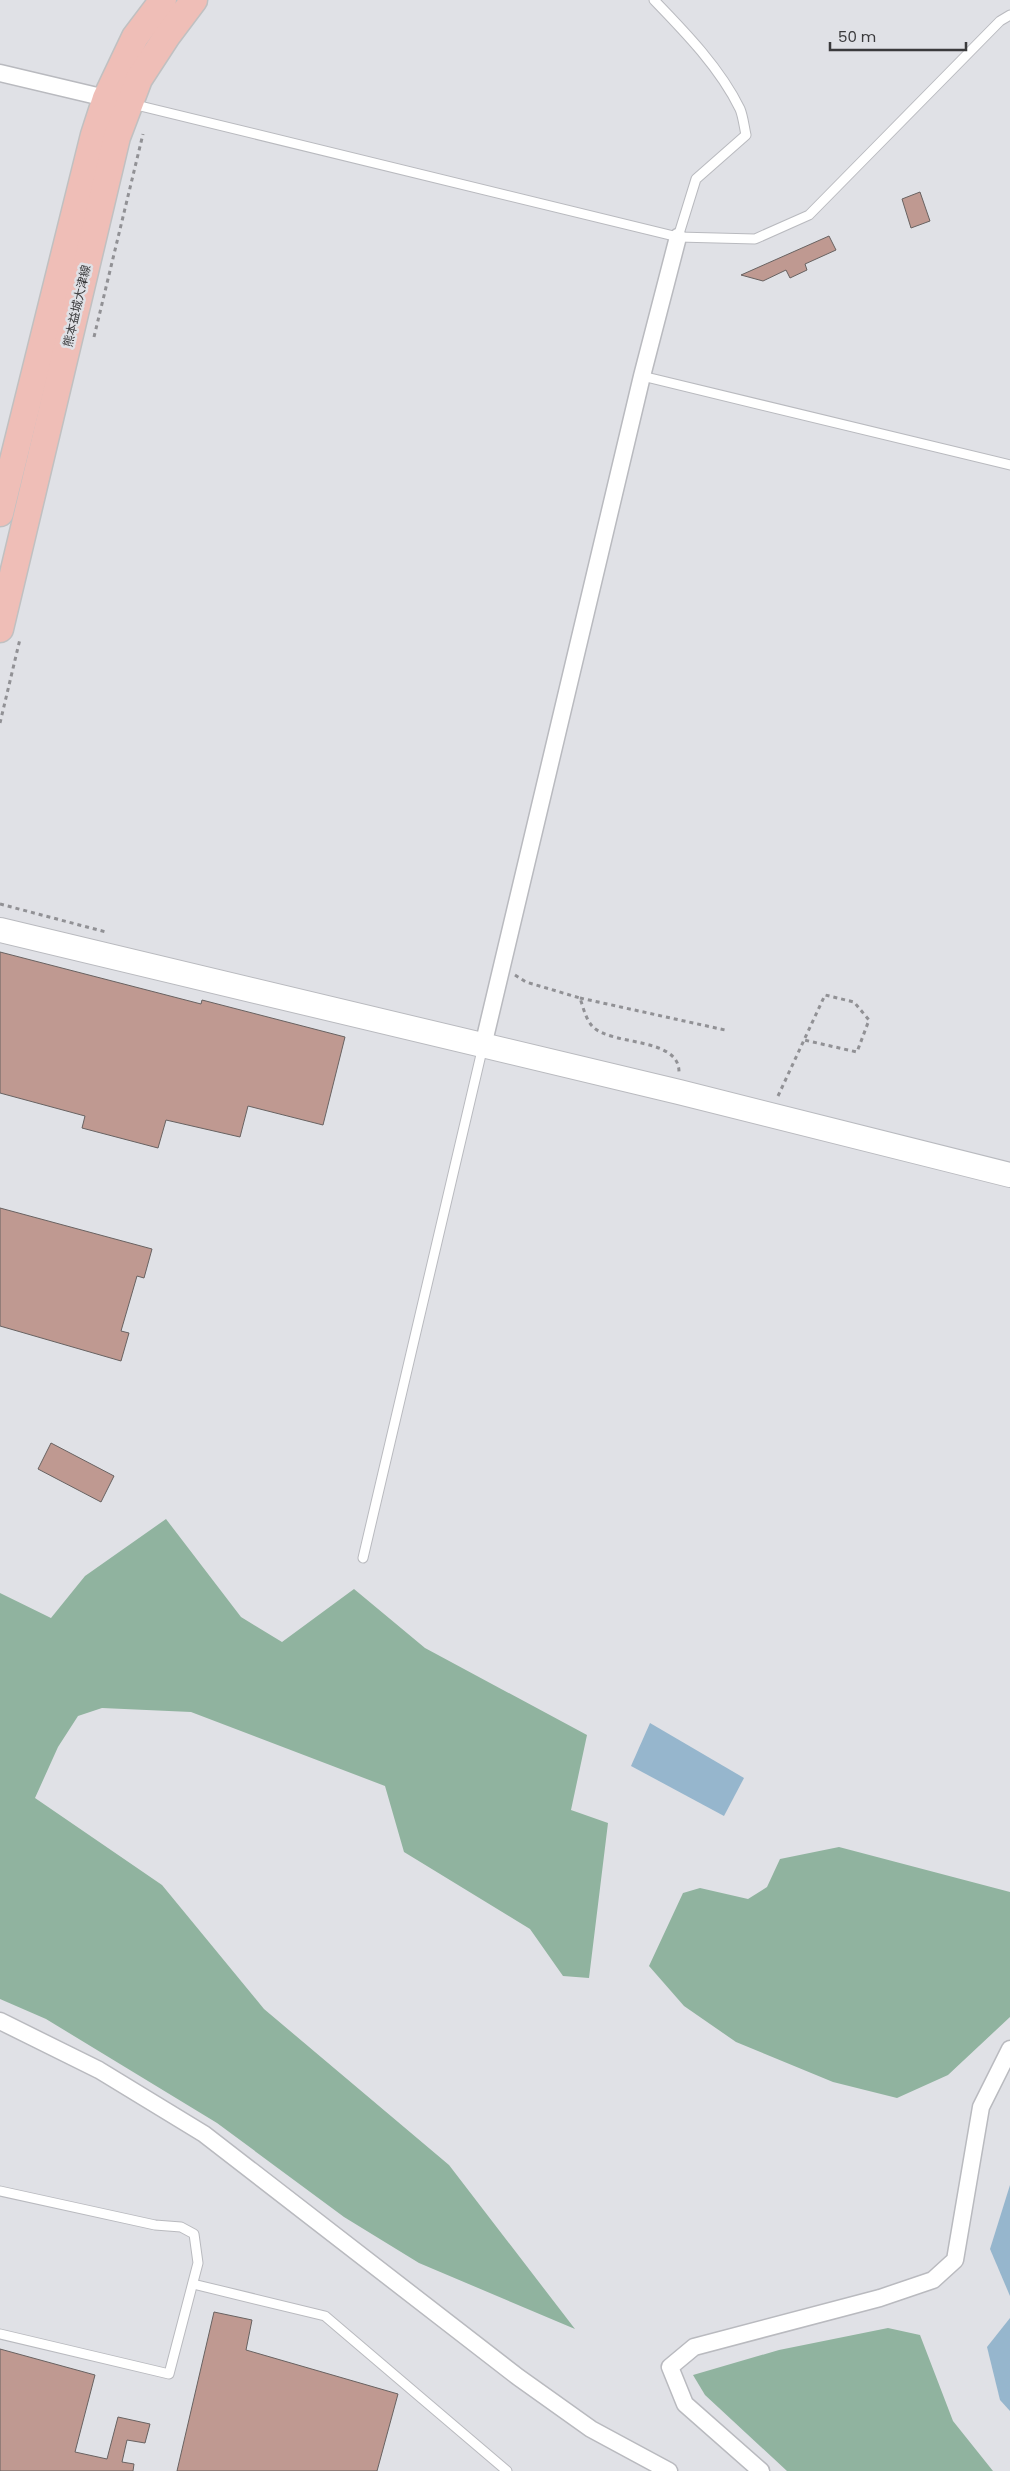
<svg xmlns="http://www.w3.org/2000/svg" width="1010" height="2471" font-family="Poppins,'Noto Sans JP',sans-serif">
	<style>
		.forest { fill: #90b39f }
		.water { fill: #96b6cd }
		.building { fill: #bf9991; stroke: #686261 }
		.lines { fill: none; stroke-linecap: round; stroke-linejoin: round }
		.lane-casing { stroke: #b9babf; stroke-width: 11 }
		.street-casing { stroke: #b9babf; stroke-width: 19 }
		.secondary-casing { stroke: #b9babf; stroke-width: 26 }
		.primary-casing { stroke: #c0c0c1; stroke-width: 29 }
		.path { stroke: #919195; stroke-width: 3; stroke-dasharray: 4 4; stroke-linecap: butt }
		.lane { stroke: #fff; stroke-width: 9 }
		.street { stroke: #fff; stroke-width: 16 }
		.secondary { stroke: #fff; stroke-width: 24 }
		.primary { stroke: #efbeb7; stroke-width: 26 }
		.labels { text-anchor: middle; stroke-width: 5; stroke-linejoin: round; paint-order: stroke }
		.street-label { font-size: 12px; fill: #3a3a3c; stroke: #e0e1e6 }
	</style>
	<rect width="100%" height="100%" fill="#e0e1e6"/>
	<!-- forest -->
	<g class="forest">
		<path d="M166,1519L241,1617L282,1642L354,1589L425,1648L587,1735L571,1810L608,1823L589,1978L563,1976L530,1929L404,1852L385,1786L191,1712L102,1708L78,1716L58,1747L35,1798L162,1885L264,2009L449,2165L575,2329L419,2263L344,2217L217,2123L46,2019L0,1999V1593L51,1618L85,1576Z"/>
		<path d="M839,1847L1010,1892V2017L948,2075L897,2098L833,2082L736,2042L684,2006L649,1966L683,1893L700,1888L748,1899L767,1887L780,1859Z"/>
		<path d="M888,2328L920,2335L953,2421L993,2471H787L705,2395L693,2375L779,2350Z"/>
	</g>
	<!-- water -->
	<g class="water">
		<path d="M650,1723L744,1778L724,1816L631,1766Z"/>
		<path d="M1010,2185V2296L990,2249Z"/>
		<path d="M1010,2318V2411L1000,2400L987,2347Z"/>
	</g>
	<!-- building -->
	<g class="building">
		<path d="M920,192L930,221L911,228L902,199Z"/>
		<path d="M829,236L836,250L805,264L807,270L790,278L786,270L763,281L741,275Z"/>
		<path d="M0,952L201,1004L202,1000L345,1037L323,1125L248,1106L240,1137L166,1120L158,1148L82,1128L85,1116L0,1093Z"/>
		<path d="M0,1208L152,1249L144,1278L137,1276L121,1331L129,1333L121,1361L0,1326Z"/>
		<path d="M51,1443L114,1476L101,1502L38,1469Z"/>
		<path d="M214,2312L252,2320L246,2350L398,2394L377,2471H177Z"/>
		<path d="M0,2349L95,2375L75,2452L107,2459L118,2417L150,2424L145,2443L127,2440L122,2462L134,2464L133,2471H0Z"/>
	</g>
	<g class="lines">
		<!-- lane casing -->
		<g class="lane-casing">
			<g id="lane">
				<path d="M654,0C685,32 720,68 740,109C743,116 744,126 746,135L696,179L678,237"/>
				<path d="M132,104L678,237L755,239L809,215L1000,21L1010,15"/>
				<path d="M642,376L1010,465"/>
				<path d="M363,1558L483,1046"/>
				<path d="M0,2191L155,2225L181,2227L194,2234L198,2263L169,2374L0,2334"/>
				<path d="M193,2284L325,2316L507,2471"/>
			</g>
		</g>
		<!-- street casing -->
		<g class="street-casing">
			<g id="street">
				<path d="M0,73L114,100"/>
				<path d="M483,1046L642,376L678,237"/>
				<path d="M0,2021L99,2070L204,2134L518,2377L591,2429L669,2471"/>
				<path d="M761,2471L685,2404L670,2367L694,2347L880,2298L933,2280L955,2260L981,2107L1010,2049"/>
			</g>
		</g>
		<!-- secondary casing -->
		<g class="secondary-casing">
			<path id="secondary" d="M0,930L679,1092L1010,1175"/>
		</g>
		<!-- primary casing -->
		<g class="primary-casing">
			<g id="primary">
				<path d="M0,513L94,135L106,98L135,37L163,0"/>
				<path d="M0,629L117,137L139,79L167,36L194,0"/>
			</g>
		</g>
		<!-- path -->
		<g class="path">
			<path d="M94,337L143,134"/>
			<path d="M0,723L20,639"/>
			<path d="M0,904L106,932"/>
			<path d="M515,975L526,982L580,998C583,1007 586,1020 593,1027C613,1046 679,1037 679,1072"/>
			<path d="M580,998L725,1030"/>
			<path d="M778,1096L825,995L854,1002L869,1020L857,1052L804,1040"/>
		</g>
		<!-- lane -->
		<use href="#lane" class="lane"/>
		<!-- street -->
		<use href="#street" class="street"/>
		<!-- secondary -->
		<use href="#secondary" class="secondary"/>
		<!-- primary -->
		<use href="#primary" class="primary"/>
	</g>
	<g class="labels">
		<!-- street labels -->
		<g class="street-label">
			<text transform="translate(77 306) rotate(-77)" y="4">熊本益城大津線</text>
		</g>
	</g>
	<!-- scale -->
	<path d="M830 42v8h136v-8" fill="none" stroke="#3a3a3c" stroke-width="2.5"/>
	<text x="838" y="42" font-size="15" fill="#3a3a3c" stroke="#e0e1e6" stroke-width="4" paint-order="stroke">50 m</text>
</svg>
